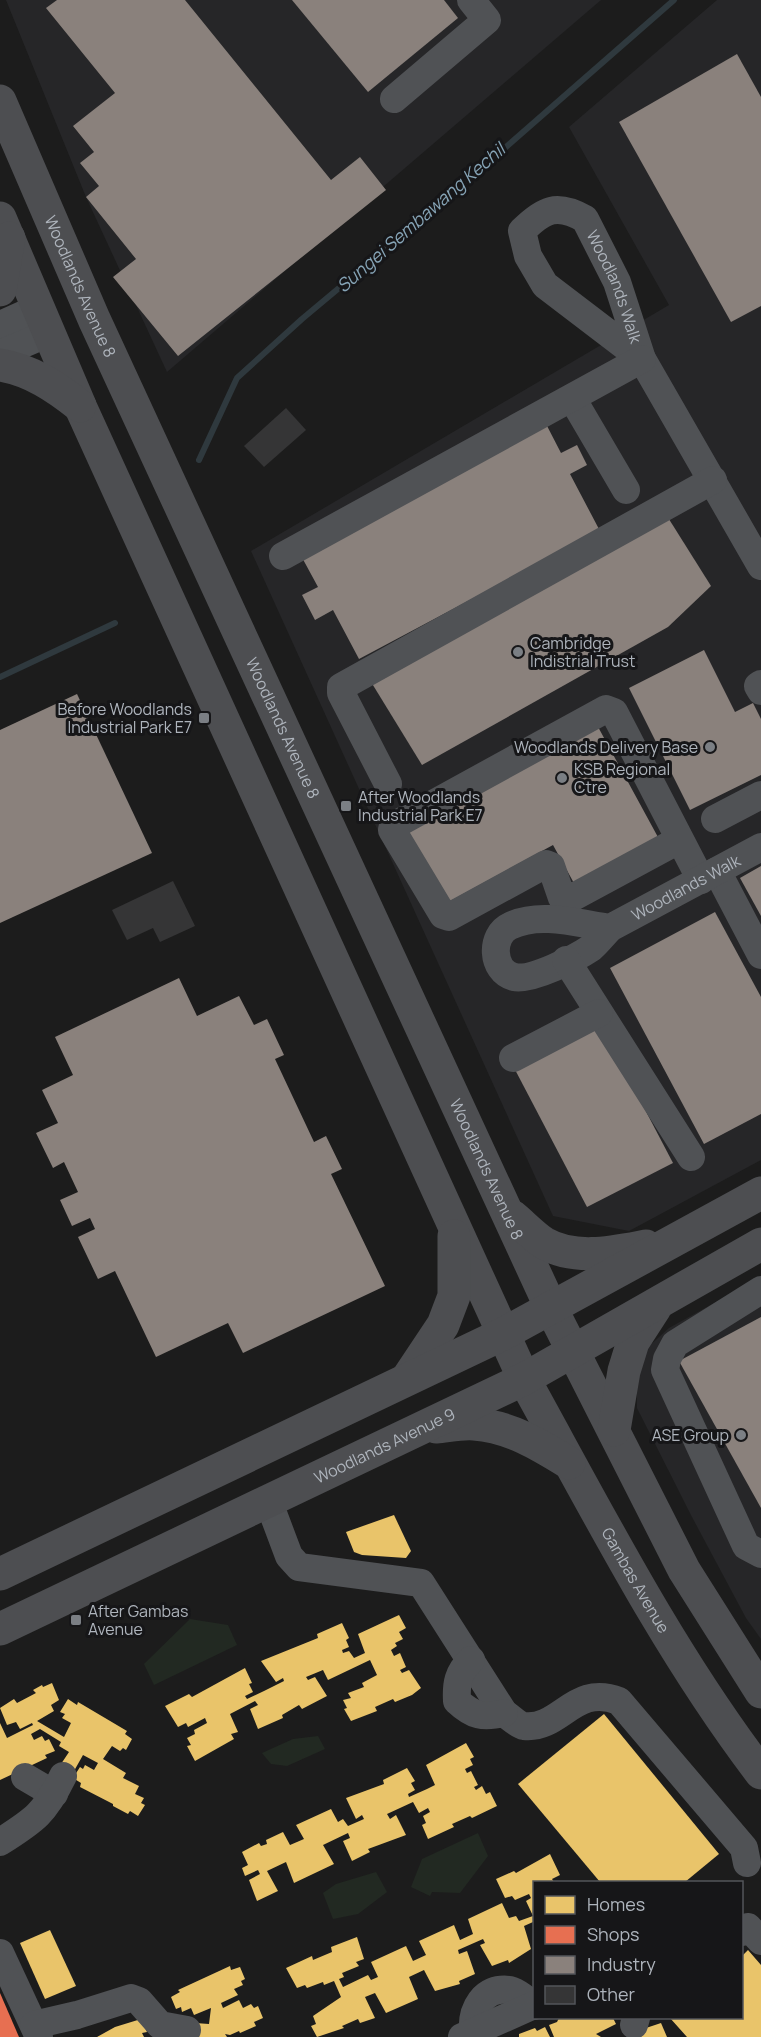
<svg xmlns="http://www.w3.org/2000/svg" width="761" height="2037" font-family="Manrope,sans-serif">
	<style>
		.built { fill: #262628 }
		.green { fill: #222922 }
		.homes { fill: #e9c46a }
		.shops { fill: #e76f51 }
		.industry { fill: #8a817c }
		.lines { fill: none; stroke-linecap: round; stroke-linejoin: round }
		.stream { stroke: #2f393e; stroke-width: 6 }
		.building { fill: #353536 }
		.minor { stroke: #505255; stroke-width: 28 }
		.major { stroke: #4d4e51; stroke-width: 33 }
		.poi-dot { fill: #7b7f84; stroke: #161618; stroke-width: 2 }
		.labels { text-anchor: middle; stroke-width: 6; stroke-linejoin: round; paint-order: stroke }
		.street-label { font-size: 16px; fill: #aeb4bc; stroke: #161618 }
		.poi-label { font-size: 16px; fill: #aeb4bc; stroke: #161618; text-anchor: start }
		.water-label { font-size: 18px; font-style: italic; fill: #86a4b6; stroke: #161618 }
	</style>
	<rect width="100%" height="100%" fill="#1c1c1c"/>
	<!-- built -->
	<g class="built">
		<path d="M6,0H601L167,372L86,197Z"/>
		<path d="M717,0H761V1160L629,1231L553,1216L251,551L669,305L569,127Z"/>
		<path d="M761,1277V1639L746,1618L692,1517L637,1408V1373L647,1348L669,1328Z"/>
	</g>
	<!-- green -->
	<g class="green">
		<path d="M190,1619L228,1625L237,1645L154,1685L144,1664Z"/>
		<path d="M318,1736L325,1749L287,1766L271,1764L262,1753L293,1739Z"/>
		<path d="M478,1833L488,1856L460,1893L432,1892L430,1896L411,1887L422,1859Z"/>
		<path d="M376,1872L387,1892L358,1914L333,1919L323,1893L336,1884Z"/>
	</g>
	<!-- homes -->
	<g class="homes">
		<path d="M394,1515L411,1551L406,1558L362,1555L354,1552L346,1532Z"/>
		<path d="M399,1615L406,1628L399,1632L403,1639L395,1643L397,1646L391,1650L394,1656L400,1653L406,1667L400,1670L402,1673L409,1670L421,1688L412,1695L395,1702L393,1699L375,1707L377,1711L351,1721L344,1709L347,1708L343,1700L351,1698L348,1693L364,1687L362,1683L377,1675L370,1660L328,1680L323,1670L306,1677L308,1680L315,1677L327,1696L302,1709L299,1705L282,1715L283,1718L258,1729L250,1709L258,1705L255,1701L230,1714L238,1732L231,1734L234,1739L195,1761L187,1746L191,1745L187,1738L195,1734L194,1730L207,1723L205,1718L188,1727L186,1723L178,1727L165,1706L189,1694L192,1697L245,1668L252,1683L249,1684L253,1692L245,1696L247,1699L264,1691L284,1681L283,1678L276,1682L261,1661L318,1638L317,1634L342,1623L349,1638L346,1640L349,1647L342,1650L343,1653L349,1651L354,1658L365,1653L358,1634Z"/>
		<path d="M52,1683L59,1700L51,1705L54,1711L37,1721L64,1737L71,1723L62,1718L65,1714L60,1712L68,1699L77,1705L78,1702L127,1731L125,1734L132,1739L126,1750L123,1748L120,1751L112,1746L103,1759L126,1773L123,1778L139,1786L135,1794L144,1798L141,1803L145,1805L138,1816L130,1811L128,1814L113,1806V1804L80,1787L81,1783L73,1778L80,1767L83,1769L85,1765L94,1770L98,1763L83,1755L74,1771L61,1764L69,1752L59,1746L61,1742L40,1729L31,1734L34,1740L42,1736L45,1741L49,1739L55,1751L45,1755L47,1758L0,1780V1723L7,1738L33,1725L32,1723L20,1729L16,1722L7,1725L0,1708L14,1699L17,1703L36,1693L33,1690L42,1685L43,1687Z"/>
		<path d="M604,1714L719,1854L685,1882H600L518,1784Z"/>
		<path d="M466,1743L474,1757L470,1759L473,1765L465,1769L467,1773L471,1771L478,1785L474,1787L476,1790L482,1786L486,1794L490,1792L497,1806L472,1818L470,1816L452,1824L454,1827L428,1839L422,1825L426,1823L423,1816L430,1812L428,1808L419,1813L413,1802L387,1814L390,1819L396,1815L406,1835L368,1849L370,1852L352,1861L343,1841L350,1838L348,1833L323,1845L334,1864L294,1883L286,1862L267,1871L278,1891L257,1901L249,1880L260,1874L258,1870L245,1876L242,1868L248,1865L242,1852L259,1843L261,1846L267,1844L266,1840L283,1832L290,1845L304,1839L296,1825L331,1809L338,1822L343,1819L348,1826L364,1819L362,1815L356,1819L346,1798L384,1784L383,1780L407,1768L415,1781L411,1783L415,1790L408,1794L409,1797L427,1789L435,1785L426,1765Z"/>
		<path d="M550,1854L560,1875L552,1879L554,1882H534V1926L533,1922L524,1926L531,1949L509,1963L508,1960L492,1966L480,1945L485,1943L483,1939L458,1950L459,1954L467,1951L475,1974L459,1981L460,1984L435,1991L424,1970L409,1977L418,1999L386,2013L375,1993L365,1997L375,2018L360,2023L358,2019L342,2026L344,2028L317,2037L311,2026L316,2024L313,2016L341,1997L334,1981L324,1985L323,1982L307,1988L305,1985L297,1988L286,1968L312,1956L313,1960L332,1952L331,1947L357,1937L364,1959L356,1962L359,1966L342,1973L344,1977L339,1979L343,1987L368,1975L371,1980L378,1977L371,1962L406,1946L413,1961L426,1955L419,1941L454,1925L460,1940L473,1934L468,1919L502,1903L509,1918L516,1916L519,1921L533,1916L526,1901L531,1898L529,1894L515,1900L512,1896L505,1898L496,1879L514,1871L516,1873Z"/>
		<path d="M50,1930L76,1986L45,1999L20,1943Z"/>
		<path d="M748,1950L761,1965V2037H687L670,2018H742V1956Z"/>
		<path d="M230,1966L231,1970L240,1967L245,1979L241,1981L243,1985L234,1989L238,1995L221,2003L223,2008L239,2000L243,2008L251,2004L254,2008L258,2006L263,2018L254,2022L256,2026L240,2033L239,2031L230,2035L225,2034L227,2037H196L195,2023L209,2024L211,2008L194,2015L191,2008L182,2012L181,2007L176,2009L171,1997L180,1992L178,1990Z"/>
		<path d="M559,2018H613L616,2024L596,2034L601,2037H554L549,2025L557,2022Z"/>
		<path d="M141,2019L147,2032L142,2033L144,2037H97L115,2027Z"/>
		<path d="M661,2023L667,2037H637L643,2029Z"/>
		<path d="M545,2027L550,2037H519V2034L535,2028L537,2031Z"/>
	</g>
	<!-- shops -->
	<path class="shops" d="M0,1993L19,2037H0Z"/>
	<!-- industry -->
	<g class="industry">
		<path d="M57,0H185L331,180L360,157L386,190L178,356L113,277L136,259L86,197L99,186L80,163L94,152L73,126L115,93L46,8Z"/>
		<path d="M292,0H444L458,18L368,92Z"/>
		<path d="M737,54L761,97V306L731,322L619,122Z"/>
		<path d="M545,422L561,453L577,445L587,465L570,474L600,531L359,659L333,610L315,620L302,595L318,587L299,552Z"/>
		<path d="M667,516L711,586L668,627L422,765L368,677Z"/>
		<path d="M704,650L735,712L753,703L761,719V775L690,810L629,688Z"/>
		<path d="M77,694L152,853L0,923V730Z"/>
		<path d="M597,725L659,839L575,885L553,845L443,905L402,830Z"/>
		<path d="M761,866V916L740,878Z"/>
		<path d="M715,912L761,997V1114L704,1144L610,968Z"/>
		<path d="M179,978L197,1016L239,996L254,1025L267,1019L284,1055L275,1059L314,1142L326,1136L342,1169L331,1174L385,1286L243,1353L228,1323L156,1357L115,1271L98,1279L78,1237L95,1229L90,1218L72,1226L60,1200L78,1192L64,1162L53,1168L36,1133L58,1123L42,1090L73,1075L55,1037Z"/>
		<path d="M597,1018L673,1163L587,1207L511,1062Z"/>
		<path d="M761,1317V1508L679,1361Z"/>
	</g>
	<g class="lines">
		<!-- stream -->
		<g class="stream">
			<path d="M199,460L237,378L302,319L474,175L674,0"/>
			<path d="M0,677L115,623"/>
		</g>
	</g>
	<!-- building -->
	<g class="building">
		<path d="M286,408L306,430L264,467L244,446Z"/>
		<path d="M173,881L195,926L160,942L153,928L127,940L112,910Z"/>
	</g>
	<g class="lines">
		<!-- minor -->
		<g class="minor">
			<path d="M394,99L487,20L471,0"/>
			<path d="M0,325L38,308"/>
			<path d="M0,354L49,333"/>
			<path id="s1" d="M642,359L545,285L528,256L522,231C544,209 557,203 585,219L617,282L642,359L761,566"/>
			<path d="M572,398L626,490"/>
			<path d="M283,556L642,359"/>
			<path d="M761,684L758,686L761,691"/>
			<path d="M388,784L341,693V687L713,480"/>
			<path d="M715,819L761,795"/>
			<path d="M679,840L566,901L562,898L551,866L546,864L449,917L443,915L392,830L393,826L606,709L614,712L701,880"/>
			<path d="M717,871L761,955"/>
			<path id="s2" d="M610,928C580,924 540,911 510,926C490,935 491,971 514,977C532,981 576,958 591,948C598,942 604,934 610,928L761,847"/>
			<path d="M566,960L691,1157"/>
			<path d="M513,1058L599,1013"/>
			<path d="M761,1290L675,1344L667,1359L665,1370L746,1546L761,1554"/>
			<path d="M268,1500L289,1556L299,1567L421,1583L504,1713C510,1717 518,1725 524,1726C561,1730 574,1683 619,1701L744,1848L747,1863"/>
			<path d="M471,1660C458,1673 456,1683 457,1701C473,1716 483,1718 504,1713"/>
			<path d="M25,1777L54,1794"/>
			<path d="M0,1842C35,1820 45,1813 63,1776"/>
			<path d="M742,1932L748,1927L761,1941"/>
			<path d="M0,1953L39,2037"/>
			<path d="M34,2025L77,2015L131,1998L139,2001L160,2025L187,2030"/>
			<path d="M634,2025L636,2018"/>
			<path d="M473,2032C471,2010 483,1986 510,1990C518,1992 527,2000 534,2006"/>
			<path d="M462,2037L534,2005"/>
		</g>
		<!-- major -->
		<g class="major">
			<path id="s3" d="M0,101L94,319L551,1308L684,1570L761,1692"/>
			<path id="s4" d="M0,218L81,408L524,1379C598,1513 668,1651 761,1773"/>
			<path d="M0,290L9,238"/>
			<path d="M0,365C31,370 56,387 80,406"/>
			<path d="M512,1216C522,1224 533,1236 544,1243C575,1261 614,1252 646,1246"/>
			<path d="M407,1379L443,1325L454,1296V1236"/>
			<path d="M436,1427C448,1426 461,1423 474,1424C509,1426 540,1445 569,1463"/>
			<path d="M614,1430L624,1371L633,1342L655,1308"/>
			<path d="M0,1574L503,1334L761,1193"/>
			<path id="s5" d="M0,1629L524,1379L761,1244"/>
		</g>
	</g>
	<!-- markers -->
	<g class="poi-dot">
		<circle cx="518" cy="652" r="6"/>
		<rect x="198" y="712" width="12" height="12" rx="3"/>
		<circle cx="710" cy="747" r="6"/>
		<circle cx="562" cy="778" r="6"/>
		<rect x="340" y="800" width="12" height="12" rx="3"/>
		<circle cx="741" cy="1435" r="6"/>
		<rect x="70" y="1614" width="12" height="12" rx="3"/>
	</g>
	<g class="labels">
		<!-- street labels -->
		<g class="street-label">
			<text dy="6" stroke="none"><textPath href="#s3" startOffset="202">Woodlands Avenue 8</textPath></text>
			<text dy="6" stroke="none"><textPath href="#s1" startOffset="327">Woodlands Walk</textPath></text>
			<text dy="6" stroke="none"><textPath href="#s3" startOffset="688">Woodlands Avenue 8</textPath></text>
			<text dy="6" stroke="none"><textPath href="#s2" startOffset="363">Woodlands Walk</textPath></text>
			<text dy="6" stroke="none"><textPath href="#s3" startOffset="1174">Woodlands Avenue 8</textPath></text>
			<text dy="6" stroke="none"><textPath href="#s5" startOffset="426">Woodlands Avenue 9</textPath></text>
			<text dy="6" stroke="none"><textPath href="#s4" startOffset="1504">Gambas Avenue</textPath></text>
		</g>
		<!-- poi labels -->
		<g class="poi-label">
			<text x="530" y="649">Cambridge<tspan x="530" dy="18">Indistrial Trust</tspan></text>
			<text x="192" y="715" text-anchor="end">Before Woodlands<tspan x="192" dy="18">Industrial Park E7</tspan></text>
			<text x="698" y="753" text-anchor="end">Woodlands Delivery Base</text>
			<text x="574" y="775">KSB Regional<tspan x="574" dy="18">Ctre</tspan></text>
			<text x="358" y="803">After Woodlands<tspan x="358" dy="18">Industrial Park E7</tspan></text>
			<text x="729" y="1441" text-anchor="end">ASE Group</text>
			<text x="88" y="1617">After Gambas<tspan x="88" dy="18">Avenue</tspan></text>
		</g>
		<!-- water labels -->
		<g class="water-label">
			<text transform="translate(421 218) rotate(-41)" y="6">Sungei Sembawang Kechil</text>
		</g>
	</g>
	<!-- legend -->
	<rect x="533" y="1881" width="210" height="138" fill="#161618" stroke="#53555a" stroke-width="1.5"/>
	<rect x="545" y="1896" width="30" height="18" fill="#e9c46a" stroke="#53555a" stroke-width="1.5"/>
	<text x="587" y="1911" font-size="18" fill="#aeb4bc">Homes</text>
	<rect x="545" y="1926" width="30" height="18" fill="#e76f51" stroke="#53555a" stroke-width="1.5"/>
	<text x="587" y="1941" font-size="18" fill="#aeb4bc">Shops</text>
	<rect x="545" y="1956" width="30" height="18" fill="#8a817c" stroke="#53555a" stroke-width="1.5"/>
	<text x="587" y="1971" font-size="18" fill="#aeb4bc">Industry</text>
	<rect x="545" y="1986" width="30" height="18" fill="#353536" stroke="#53555a" stroke-width="1.5"/>
	<text x="587" y="2001" font-size="18" fill="#aeb4bc">Other</text>
</svg>
